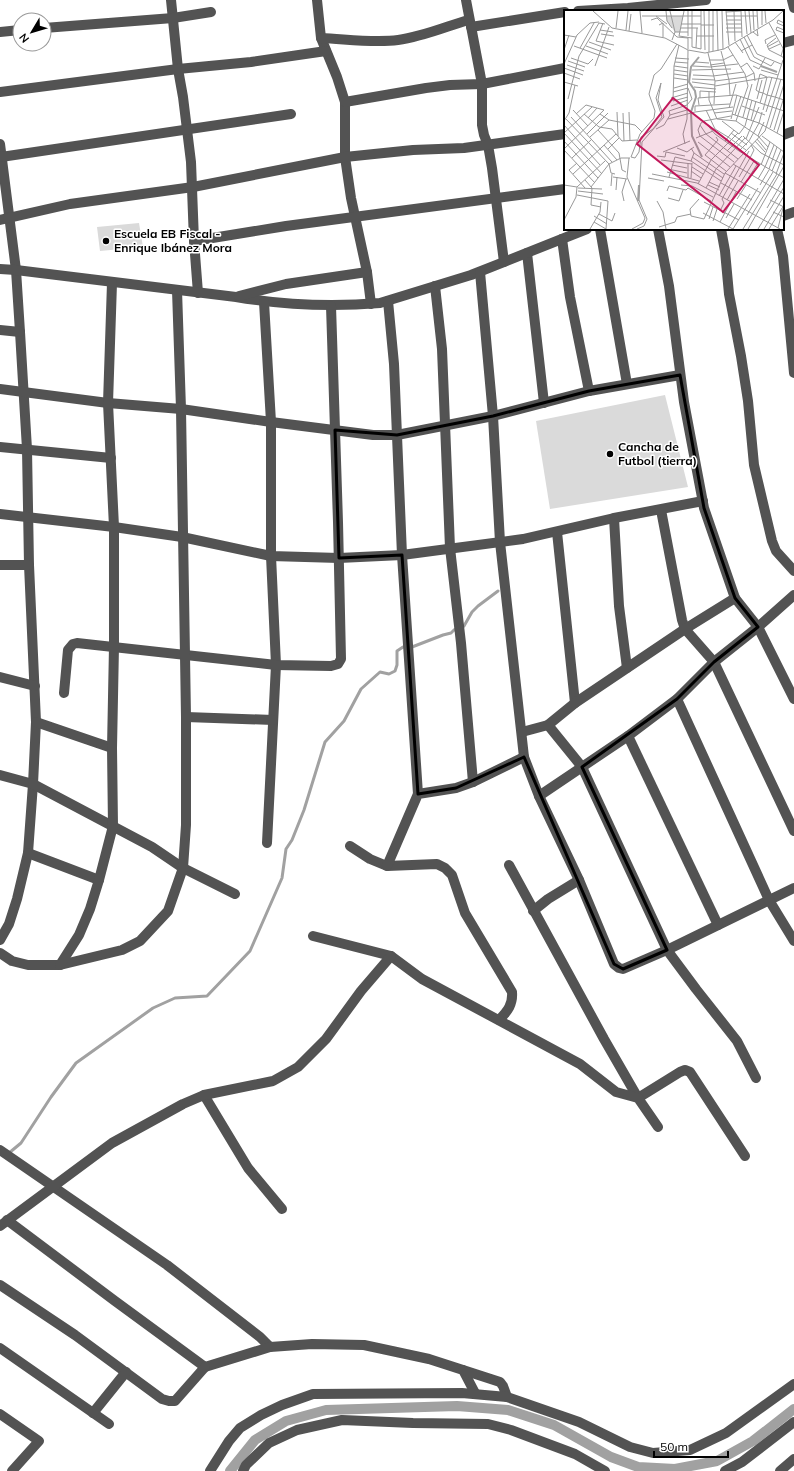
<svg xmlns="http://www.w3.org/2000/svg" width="794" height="1471" font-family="Mulish,sans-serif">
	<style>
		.grass { fill: #dadada }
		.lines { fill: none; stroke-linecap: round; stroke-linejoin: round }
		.stream { stroke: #a1a1a1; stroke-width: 3 }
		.canal { stroke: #a1a1a1; stroke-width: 10 }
		.minor { stroke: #535353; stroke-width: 10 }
		.marked { fill: none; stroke: #000; stroke-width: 3; stroke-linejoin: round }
		.poi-dot { fill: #000; stroke: #fff; stroke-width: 1.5 }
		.labels { text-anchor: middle; stroke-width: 3; stroke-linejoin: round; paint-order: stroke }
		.poi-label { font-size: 12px; font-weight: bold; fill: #000; stroke: #fff; text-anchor: start }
		.inset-river { fill: none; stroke: #a1a1a1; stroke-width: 2 }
		.inset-road { fill: none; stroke: #999; stroke-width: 1 }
		.view { fill: #c2185b; fill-opacity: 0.15; stroke: #c2185b; stroke-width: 2 }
		.inset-edge { fill: none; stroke: #000; stroke-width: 2 }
	</style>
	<rect width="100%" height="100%" fill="#fff"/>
	<!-- grass -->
	<g class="grass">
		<path d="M139,223L143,247L100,251L97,227Z"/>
		<path d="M665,395L688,487L550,509L536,421Z"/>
	</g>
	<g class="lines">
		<!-- stream -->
		<path class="stream" d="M9,1153L21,1143L51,1097L76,1063L153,1008L175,998L207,996L250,951L282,878L286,849L292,840L304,810L325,742L344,721L361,689L380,672L389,674L395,671L397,665V651L403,647H412L443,635L451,633L454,630L464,626L472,612L478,606L498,591"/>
		<!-- canal -->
		<path class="canal" d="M230,1471L255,1440L286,1421L326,1410L457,1406L508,1410L554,1425L611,1457L638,1467L675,1469L717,1461L753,1441L794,1409"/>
		<!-- minor -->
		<g class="minor">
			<path d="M171,0L178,69L183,97L191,162L194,241L198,293"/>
			<path d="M317,0L321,38L337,77L345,102V157L351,198L367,272L371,304"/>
			<path d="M466,0L482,84V125L484,135L488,145L492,168L504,262"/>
			<path d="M792,0L794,8"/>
			<path d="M578,11L628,8L706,0"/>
			<path d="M471,27L565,12"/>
			<path d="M44,28L173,18L211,12"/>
			<path d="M0,32L20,30"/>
			<path d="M321,38C346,39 373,43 398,40C422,37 445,27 468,20"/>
			<path d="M783,43L794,40"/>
			<path d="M0,92L178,69L251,62L326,51"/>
			<path d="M345,102L426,88L450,85L482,84L565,68"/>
			<path d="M783,135L794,131"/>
			<path d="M0,144L16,270L20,332L27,449L29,565L36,722L33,784L28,853L17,899L9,924L0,940"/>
			<path d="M1,157L291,114"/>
			<path d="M783,216L794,212"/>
			<path d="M0,220L70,204L193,187L345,157L413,150L464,148L565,134"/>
			<path d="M600,229L627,384"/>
			<path d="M658,229L669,286L684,402L704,508L735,598L758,627L794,699"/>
			<path d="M721,229L725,251L729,294L741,356L748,401L754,465L772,541L776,551L794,571"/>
			<path d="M777,229L783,256L794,373"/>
			<path d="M562,239L570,297L589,391"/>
			<path d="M194,241L286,226L565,189"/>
			<path d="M527,253L544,403"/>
			<path d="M0,269L16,270L236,297C284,305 332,307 380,303L471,275L587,229"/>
			<path d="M480,272L493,416L500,542L524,757L539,796L579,880L614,964L619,968L623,969L667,950L794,888"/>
			<path d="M435,286L442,349L450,548L461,643L473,782"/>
			<path d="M239,296L286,284L367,272"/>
			<path d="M388,301L394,364L402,555L418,794"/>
			<path d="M264,302L271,422V556L276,665L267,843"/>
			<path d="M0,330L20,332"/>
			<path d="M0,389L108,403L181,409L271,422L373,435H397L493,416L589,391L680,375"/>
			<path d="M0,447L111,458"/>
			<path d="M661,510L682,620L685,629L714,662L794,831"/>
			<path d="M0,514L114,527L182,537L271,556L339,558L402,555L523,539L614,518L703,501"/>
			<path d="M614,518L619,606L627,668"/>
			<path d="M557,532L575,703"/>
			<path d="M0,565H29"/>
			<path d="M0,677L35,686"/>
			<path d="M64,693L68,650L73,644L77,643L276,665L331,666L338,664L341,659L338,522L331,306"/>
			<path d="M677,699L769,900L794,941"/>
			<path d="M186,717L273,720"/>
			<path d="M36,722L112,748"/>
			<path d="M548,725L582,767L667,950L696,989L737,1041L756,1078"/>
			<path d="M522,732L548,725L575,703L685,629L735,598"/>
			<path d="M628,736L718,925"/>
			<path d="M0,775L33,784L152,847L183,868L235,894"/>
			<path d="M539,796L628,736L677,699L714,662L758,627L794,595"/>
			<path d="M350,846L370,859L387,866L437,864L445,868L452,875L465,913L512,992C513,1004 508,1011 499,1020"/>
			<path d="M28,853L99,880"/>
			<path d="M509,865L604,1039L638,1098L680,1072L685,1070L690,1072L745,1156"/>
			<path d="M387,866L418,794L456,788L473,782L524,757"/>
			<path d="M533,911L548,899L579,880"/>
			<path d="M313,936L391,956L422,979L580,1064L616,1092L638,1098L658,1127"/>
			<path d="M0,953L12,961L28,965H60L122,950L140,941L168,911L183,868L186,825V717L181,409L177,290"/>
			<path d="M60,965L79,935L90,909L99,880L113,826L112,748L114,646V527L108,403L112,283"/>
			<path d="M204,1095L248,1168L282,1209"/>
			<path d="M0,1150L167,1265L260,1337L270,1347"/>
			<path d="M7,1220L115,1301L205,1367L270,1347L312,1344L364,1345L429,1359L463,1370L475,1393"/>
			<path d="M0,1226L112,1143L183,1104L204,1095L273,1081L298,1067L326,1039L361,991L391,956"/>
			<path d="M0,1285L75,1335L162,1399L169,1401H175L205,1367"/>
			<path d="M0,1348L109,1424"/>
			<path d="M463,1370L500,1382L503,1386L507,1397"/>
			<path d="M93,1413L126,1372"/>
			<path d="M0,1414L39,1441L12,1471"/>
			<path d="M210,1471L229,1441L240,1428L261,1415L282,1405L313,1394L462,1393L507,1397L579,1422L630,1447L653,1453L690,1450L726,1433L794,1384"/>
			<path d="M243,1471L246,1465L269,1443L297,1430L342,1420L413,1423L488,1424L511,1430L575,1454L605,1471"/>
			<path d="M725,1471L742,1462L794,1422"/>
			<path d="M780,1471L794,1459"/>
		</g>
	</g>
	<!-- marked area -->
	<path class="marked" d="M680,375L704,508L735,598L758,627L714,662L677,699L582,767L667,950L623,969L614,964L524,757L456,788L418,794L402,555L339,558L335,430L397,435L493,416L589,391Z"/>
	<!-- markers -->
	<g class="poi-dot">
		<circle cx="106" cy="241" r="4"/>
		<circle cx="610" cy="454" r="4"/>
	</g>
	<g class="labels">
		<!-- poi labels -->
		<g class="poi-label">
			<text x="114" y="238">Escuela EB Fiscal -<tspan x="114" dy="14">Enrique Ibánez Mora</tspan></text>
			<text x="618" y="451">Cancha de<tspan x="618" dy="14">Futbol (tierra)</tspan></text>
		</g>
	</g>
	<!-- overview -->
	<g transform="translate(564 10)">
		<rect width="220" height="220" fill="#fff"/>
		<path d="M102,6H119L116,22H111L103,11Z" fill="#dadada"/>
		<path class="inset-river" d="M135,47L127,57L125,72L131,81L132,87L127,102L128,126L138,147M197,56L213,62M74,191L75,175"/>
		<path class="inset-road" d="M29,1L48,18L101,28L124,40L141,43L160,39L209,10L219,1M76,1L78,23M102,1L103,11L108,18M106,1L111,22L108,30M120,1L115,26L128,28M128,1V37L137,39V1M140,1L141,40M145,1V42M149,1V41M153,1L154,41M158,1L159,39M162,1L165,35M170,1L171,31M177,1L178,27M181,1L183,24M185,1L187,23M189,1L190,20M193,1L194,18M198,1V15M201,1L202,13M162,2L177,1M78,6H137M92,6L103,14M162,6H177M177,6H193M87,10L93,8L113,27L124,28V39M162,10H177M39,13L32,31L50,35M205,13L220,40M220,13L214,10L213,13L220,16M117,14H137M162,14H177M95,15L99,13V27M137,15H150M52,18L54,1M117,18H134M162,18H178M36,20L49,22M62,20L64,1M220,20L213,17L212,20L220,23M65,21L67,4M111,22H124M162,22H178M189,22L194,26L193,19M37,24L50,26M0,25L12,27M183,25L193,44L217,54M124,26V1M133,26H150M180,27L190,47L207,56L210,52M212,28L203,35L205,40L217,46M176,29L186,50L197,55M25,32L47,40M171,32L179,43M202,34L201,30L211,25M115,35L110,56L109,91L124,87M10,36L43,48M22,36L44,44M220,36L217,46L220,48M164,37L181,64L184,76L172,111M203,37L214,31M16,38L30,13M132,38L133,18M205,39L216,34M0,40L5,25M157,41L165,70L166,85M177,41L188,35M144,43L151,71L150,94M7,48L24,54L29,49M111,48L125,49M145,50H159L169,45M4,51L21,57M111,52L124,53M132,52L145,53M0,54L13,25L26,13L35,12M3,55L20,61M146,55L160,53M31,56L45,17M110,56L124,58M129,56L146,57L174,54M189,56L195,59L201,48M177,57L183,53L190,63L191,71M0,58L19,65M110,60L124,62M128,60L167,59M197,60L214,65M0,63L16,69M110,64L124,66M129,65L149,66L180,62M110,68L124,70M128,69L151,70M151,71L182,67L190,63M0,72L14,76M128,72L151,75M151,76L205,67L220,70M130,77L152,79M110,78L124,74M145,82V90L153,109L172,111L194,126L204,137M107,88L124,83M136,88V81L152,82M4,89L15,46L35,13L41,14M193,89L198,70M196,93L199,83L203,67L196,64L192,80L195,82L199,83L203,85L211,87L220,90M135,95L134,88L172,85L220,101M107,96L124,90M178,96L201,105M28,97L0,123L38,164M165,98L172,74M9,100L24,116M142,100L151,119L164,127M199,100L208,67M131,101V96L166,94M53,102L54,126M65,102L66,131M202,102L219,50M59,103L60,131M150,103L168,101M20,104L35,117L48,119L58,131L73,130M36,104L45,110L71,115L78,122M168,104L195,113L198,102M106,105L105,101L123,95L128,89L124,78L109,82M171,105L177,86M7,107L48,152M179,107L188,74M24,108L33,98M2,109L45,154M104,109L131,102L169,97M167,109L173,85M187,110L192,91M0,111L5,103L11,75M140,111L167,106M158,111L175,124L181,116L188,90M0,115L36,155M136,115L142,124L174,149M206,118L220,74M92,119L100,115L106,105L123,100M34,120L55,143L58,160L62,162M210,120L220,87M167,123L183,135M213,123L220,101M23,124L44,103M179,126L197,143L220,155M194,126L200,112M198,126L220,142M26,127L45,110M152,127L154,130L141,145L162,161M164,127L182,140M132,128L149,121M182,129L195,97M193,129L202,140M0,131L34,168M161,131L170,120M191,131L201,142M134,132L166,157M121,134L119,124L123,109L124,40M40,135L53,150M113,138L123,142L130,137M127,138L130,143L127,151M0,139L40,100L22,95L12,104M44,139L55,128M0,140L31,173M163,141L178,126M175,141L185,131L195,113L220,127M99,142L126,131M130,143L160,164M93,146L101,147L102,142L121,146M128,147L159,168M8,148L28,129M65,148L63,167L81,208L79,213L68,219M186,148L190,140L187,135M97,150L128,154M170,152L136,126L134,120L137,113L140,111L151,124L175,141L220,168M13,153L5,160L21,178M45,154L47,163L51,164M169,154L220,184M108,155L123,158M197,155L206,132M128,157L139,164M201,157L210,135M104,159L123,163M205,159L213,137M127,161L137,168M208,161L217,140M103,162L135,171M161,163L197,183M9,164L52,124M88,164L133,173L216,219M212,164L220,143M49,167L63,169M105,167L111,147L127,151L157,171M175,167L186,148M185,167L194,153M84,168L100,171M124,168V153M127,168L128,153M194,169L201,157M21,170L28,178L27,195L37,197M145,172L156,177M177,172L190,151M157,173L188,190M134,174L147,150L174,123M0,175L13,177M117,175L128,176L149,187M144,175L155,180M196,175L205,160M47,176L48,164M27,177L45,154L57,148H66M14,178L38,179M142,178L152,159L181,128M52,180L53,167M14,181L39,184M103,181L105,176L122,180L124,178L147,191M13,185L44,191L42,219M155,186L172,156M104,188L115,191L119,180M135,189L126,199L127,206L140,209L161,163L201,121L217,69M173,189L182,175M163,190L174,171M206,190L220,197M60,191L58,182L62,169M93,191L99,202L102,219M140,192L175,210M203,198L220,169M156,201L160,193L158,189L185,141M209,202L220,207M139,203L169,219M35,204L48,211L51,203M183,205L209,162M30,206L43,214M162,208L170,194M145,209L149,197M0,210L12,187L13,177L41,151M149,211L153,199M30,212L42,219M156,212L172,182M95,217L111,212L113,207L127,204M214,218L219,198M26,219L36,202L37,192M73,219L80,216L83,209L75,190L78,132L100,107L94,90L97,73L92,88L98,107L89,119L77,127L75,142L71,148L67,147L76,124L90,108L91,101L85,84L90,65L97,59L113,34M164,219L186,184M169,219L194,178M179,219L213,164M184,219L220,156M194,219L220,177M200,219L220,186M205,219L220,195"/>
		<path class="view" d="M109,88L195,155L159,202L73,134Z"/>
		<rect width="220" height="220" class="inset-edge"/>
	</g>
	<!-- north arrow -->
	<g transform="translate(32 32) rotate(232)"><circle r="19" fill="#ffffff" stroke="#999999"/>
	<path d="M0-3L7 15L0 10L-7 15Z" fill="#000000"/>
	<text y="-6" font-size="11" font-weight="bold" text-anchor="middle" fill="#000000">N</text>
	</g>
	<!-- scale -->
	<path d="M654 1451v6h74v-6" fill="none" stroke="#000000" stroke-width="2"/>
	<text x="660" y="1451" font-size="12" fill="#000000" stroke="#ffffff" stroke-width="3" paint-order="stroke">50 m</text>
</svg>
